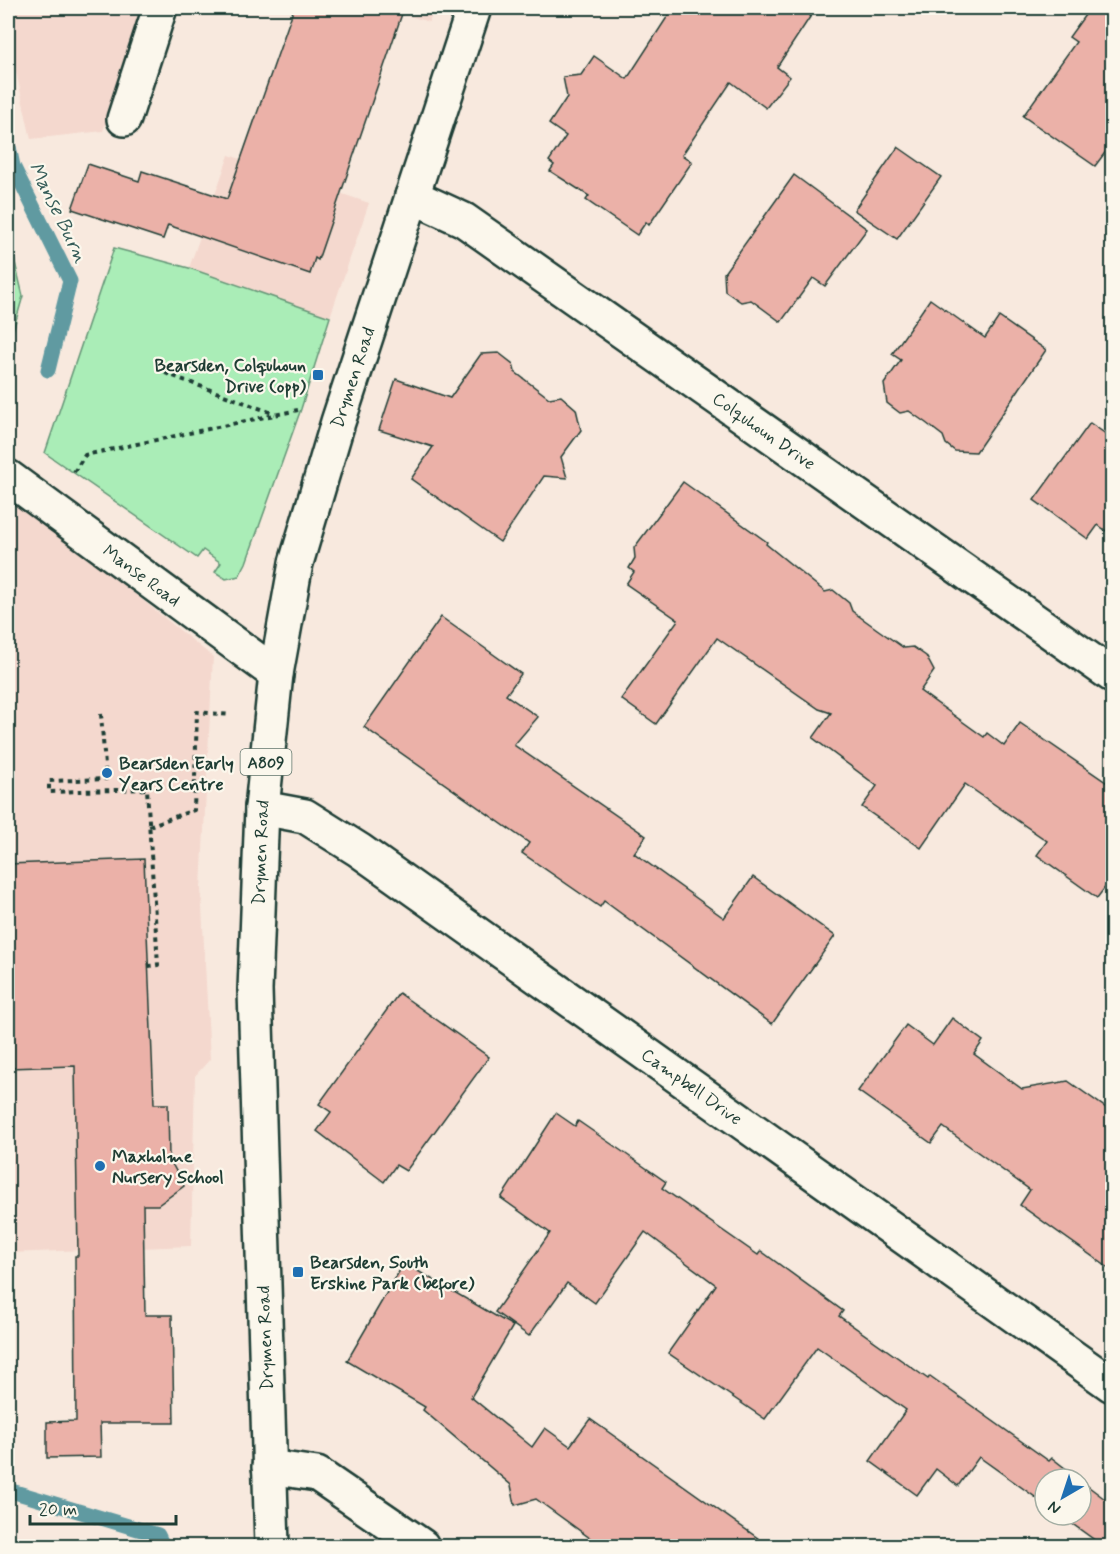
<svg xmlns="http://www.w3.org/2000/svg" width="1120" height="1554" font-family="Mynerve,sans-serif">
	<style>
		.built { fill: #f4d8ce }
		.green { fill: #aaedb7; stroke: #649576; stroke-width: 1.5 }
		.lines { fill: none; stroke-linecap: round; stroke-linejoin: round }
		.stream { stroke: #609aa1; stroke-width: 15 }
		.building { fill: #ebb1a8; stroke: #1f3d34; stroke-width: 1.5 }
		.minor-casing { stroke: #1f3d34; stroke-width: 38 }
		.major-casing { stroke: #1f3d34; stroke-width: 38 }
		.path { stroke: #1f3d34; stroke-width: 4; stroke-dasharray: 4.5 4.5; stroke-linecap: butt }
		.minor { stroke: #fbf7ec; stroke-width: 33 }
		.major { stroke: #fbf7ec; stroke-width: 33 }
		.poi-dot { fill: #1f6fb2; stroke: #fbf7ec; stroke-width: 2 }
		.labels { text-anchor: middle; stroke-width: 4.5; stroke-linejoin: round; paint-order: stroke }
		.shield { fill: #fbf7ec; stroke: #61756b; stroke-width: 1.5 }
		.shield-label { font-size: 16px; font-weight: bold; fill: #1f3d34 }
		.poi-label { font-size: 18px; font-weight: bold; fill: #1f3d34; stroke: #fbf7ec; text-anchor: start }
		.street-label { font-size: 18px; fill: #1f3d34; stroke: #fbf7ec }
		.water-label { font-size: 20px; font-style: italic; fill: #355c58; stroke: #fbf7ec }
	</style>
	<rect width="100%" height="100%" fill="#f8e9de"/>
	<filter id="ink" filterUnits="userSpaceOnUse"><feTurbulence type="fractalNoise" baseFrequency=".0167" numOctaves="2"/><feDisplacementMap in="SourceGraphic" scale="12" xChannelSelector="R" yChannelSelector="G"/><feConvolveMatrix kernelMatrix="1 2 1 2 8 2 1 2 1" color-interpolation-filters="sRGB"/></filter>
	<g filter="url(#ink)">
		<!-- built -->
		<g class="built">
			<path d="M8,8H146L103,131L31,139L8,35Z"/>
			<path d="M384,8H434L429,22Z"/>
			<path d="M229,155L369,203L330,317L189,268Z"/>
			<path d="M16,498L213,657L201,888L210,1059L195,1076L191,1246L8,1253V511Z"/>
		</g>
		<!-- green -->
		<g class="green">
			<path d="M8,233L23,296L8,348Z"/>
			<path d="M114,248L189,268L330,317L301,409L246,563L239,576L226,579L215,572L221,563L203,550L197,558L45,453Z"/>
		</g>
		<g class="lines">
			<!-- stream -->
			<g class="stream">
				<path d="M8,142L13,166L70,281L48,370"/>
				<path d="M8,1490L158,1535L163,1546"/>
			</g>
		</g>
		<!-- building -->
		<g class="building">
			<path d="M294,8H404L318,260L315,258L310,274L168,225L163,239L72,209L88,164L139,181L142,171L227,199Z"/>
			<path d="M673,8H816L777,67L790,77L766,108L731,82L682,155L692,162L649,225L646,222L637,235L586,200L589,196L550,171L554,165L549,161L566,136L549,124L567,97L563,77L581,75L594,56L627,79Z"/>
			<path d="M1090,8H1113V142L1095,166L1023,116L1076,42L1069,37Z"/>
			<path d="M898,147L941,177L897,239L854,210Z"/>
			<path d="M794,175L867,229L825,286L813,278L781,322L751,300L741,302L725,291L724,273Z"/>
			<path d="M930,299L985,338L999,317L1046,350L976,452L955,451L946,444L943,436L926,423L909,411L900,413L887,403L884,384L901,360L892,354Z"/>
			<path d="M499,353L513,364L515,372L549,398L561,396L576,409L581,430L561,457L567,478L544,476L500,542L411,479L433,447L379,430L396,379L450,398L481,354Z"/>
			<path d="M1090,423L1113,439V536L1098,525L1088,539L1034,500Z"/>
			<path d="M683,482L767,542L766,544L825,592L833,590L849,603L852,611L877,629L904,648L913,647L926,656L934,671L920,691L984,737L987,733L1004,746L1020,723L1113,787V877L1097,898L1037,855L1047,841L965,784L921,848L862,807L877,786L813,738L831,713L819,709L717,638L656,724L621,699L678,620L626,584L634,572L629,568L635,558L634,548Z"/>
			<path d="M441,617L521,674L506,695L538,717L514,745L646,836L634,853L724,918L753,877L835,936L772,1024L604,901L600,907L522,853L529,843L364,727Z"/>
			<path d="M144,859L154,1104H168L169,1158L184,1186L158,1205H143L145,1315H172L174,1423H100L101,1457L47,1458V1422L76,1421L75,1256H78L75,1066L8,1068V864Z"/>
			<path d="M399,993L489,1057L406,1171L396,1165L384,1182L317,1131L331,1112L319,1104Z"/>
			<path d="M952,1018L983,1041L974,1054L1022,1089L1068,1081L1113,1113V1271L1020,1205L1030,1190L943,1127L931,1143L858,1091L906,1025L933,1045Z"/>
			<path d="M556,1113L575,1126L578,1121L623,1152L666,1182L662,1188L758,1255L761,1251L843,1311L839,1316L928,1379L930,1376L1049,1461L1052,1458L1079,1479H1045V1504L979,1457L958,1486L936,1469L917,1495L870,1461L906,1410L817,1347L765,1419L668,1353L716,1285L645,1232L595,1303L567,1283L529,1336L495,1312L550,1233L501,1198Z"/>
			<path d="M404,1263L513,1326L471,1397L532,1447L545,1428L570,1446L590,1419L769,1546H601L536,1499L515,1505L511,1485L423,1410L425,1407L347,1361Z"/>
			<path d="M1081,1481L1113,1505V1546H1103L1060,1515H1081Z"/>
		</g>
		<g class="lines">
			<!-- minor casing -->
			<g class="minor-casing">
				<g id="minor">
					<path d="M124,119L160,8"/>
					<path id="s1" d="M412,196L464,220L1112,675"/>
					<path id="s2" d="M8,477L276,674"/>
					<path id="s3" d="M262,808L305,816L359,850L1112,1385"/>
					<path d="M269,1467L317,1474L422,1546"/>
				</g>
			</g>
			<!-- major casing -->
			<g class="major-casing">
				<g id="major">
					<path id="s4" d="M272,1546L255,990L262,808L276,674L296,563L338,422L474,8"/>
				</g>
			</g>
			<!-- path -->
			<g class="path">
				<path d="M165,373L275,414"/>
				<path d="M74,472L85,455L298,410"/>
				<path d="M101,714L106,779L49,781V792L147,789L158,965L148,966"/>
				<path d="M149,826L194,810L197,712L231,715"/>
			</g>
			<!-- minor -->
			<use href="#minor" class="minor"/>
			<!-- major -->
			<use href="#major" class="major"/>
		</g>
	</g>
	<!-- markers -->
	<g class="poi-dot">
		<rect x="312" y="369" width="12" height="12" rx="3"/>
		<circle cx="107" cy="773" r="6"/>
		<circle cx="100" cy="1166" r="6"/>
		<rect x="292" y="1266" width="12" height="12" rx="3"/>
	</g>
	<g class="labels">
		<!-- shield labels -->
		<rect class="shield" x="240.5" y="749" width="51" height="26" rx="4.5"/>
		<g class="shield-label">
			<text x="266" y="768">A809</text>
		</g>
		<!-- poi labels -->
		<g class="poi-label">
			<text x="306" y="371" text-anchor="end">Bearsden, Colquhoun<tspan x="306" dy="21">Drive (opp)</tspan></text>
			<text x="119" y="769">Bearsden Early<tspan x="119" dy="21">Years Centre</tspan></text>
			<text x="112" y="1162">Maxholme<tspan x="112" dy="21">Nursery School</tspan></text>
			<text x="310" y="1268">Bearsden, South<tspan x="310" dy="21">Erskine Park (before)</tspan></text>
		</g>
		<!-- street labels -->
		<g class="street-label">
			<text dy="6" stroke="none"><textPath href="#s4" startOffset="1180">Drymen Road</textPath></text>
			<text dy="6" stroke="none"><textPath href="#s1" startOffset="424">Colquhoun Drive</textPath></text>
			<text dy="6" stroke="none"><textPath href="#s2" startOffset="166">Manse Road</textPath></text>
			<text dy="6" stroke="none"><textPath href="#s4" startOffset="694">Drymen Road</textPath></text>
			<text dy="6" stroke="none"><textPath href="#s3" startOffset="516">Campbell Drive</textPath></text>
			<text transform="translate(265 1338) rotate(-92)" y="6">Drymen Road</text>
		</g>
		<!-- water labels -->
		<g class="water-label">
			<text transform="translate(59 212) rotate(64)" y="7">Manse Burn</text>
		</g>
	</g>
	<!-- margin -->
	<rect width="1120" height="1554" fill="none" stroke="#fbf7ec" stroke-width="30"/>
	<rect x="15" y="15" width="1090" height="1524" fill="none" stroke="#1f3d34" stroke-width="2" filter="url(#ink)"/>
	<!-- north arrow -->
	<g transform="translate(1063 1497) rotate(219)"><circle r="28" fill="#fbf7ec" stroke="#a3ada2" stroke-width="1.5"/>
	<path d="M0-4.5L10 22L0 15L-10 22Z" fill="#1f6fb2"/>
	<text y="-9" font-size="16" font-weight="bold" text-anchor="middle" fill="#1f3d34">N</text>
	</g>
	<!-- scale -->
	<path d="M30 1515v9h146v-9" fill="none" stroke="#1f3d34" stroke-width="3"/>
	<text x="39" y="1515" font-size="18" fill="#1f3d34" stroke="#fbf7ec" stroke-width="4.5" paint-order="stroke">20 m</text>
</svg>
